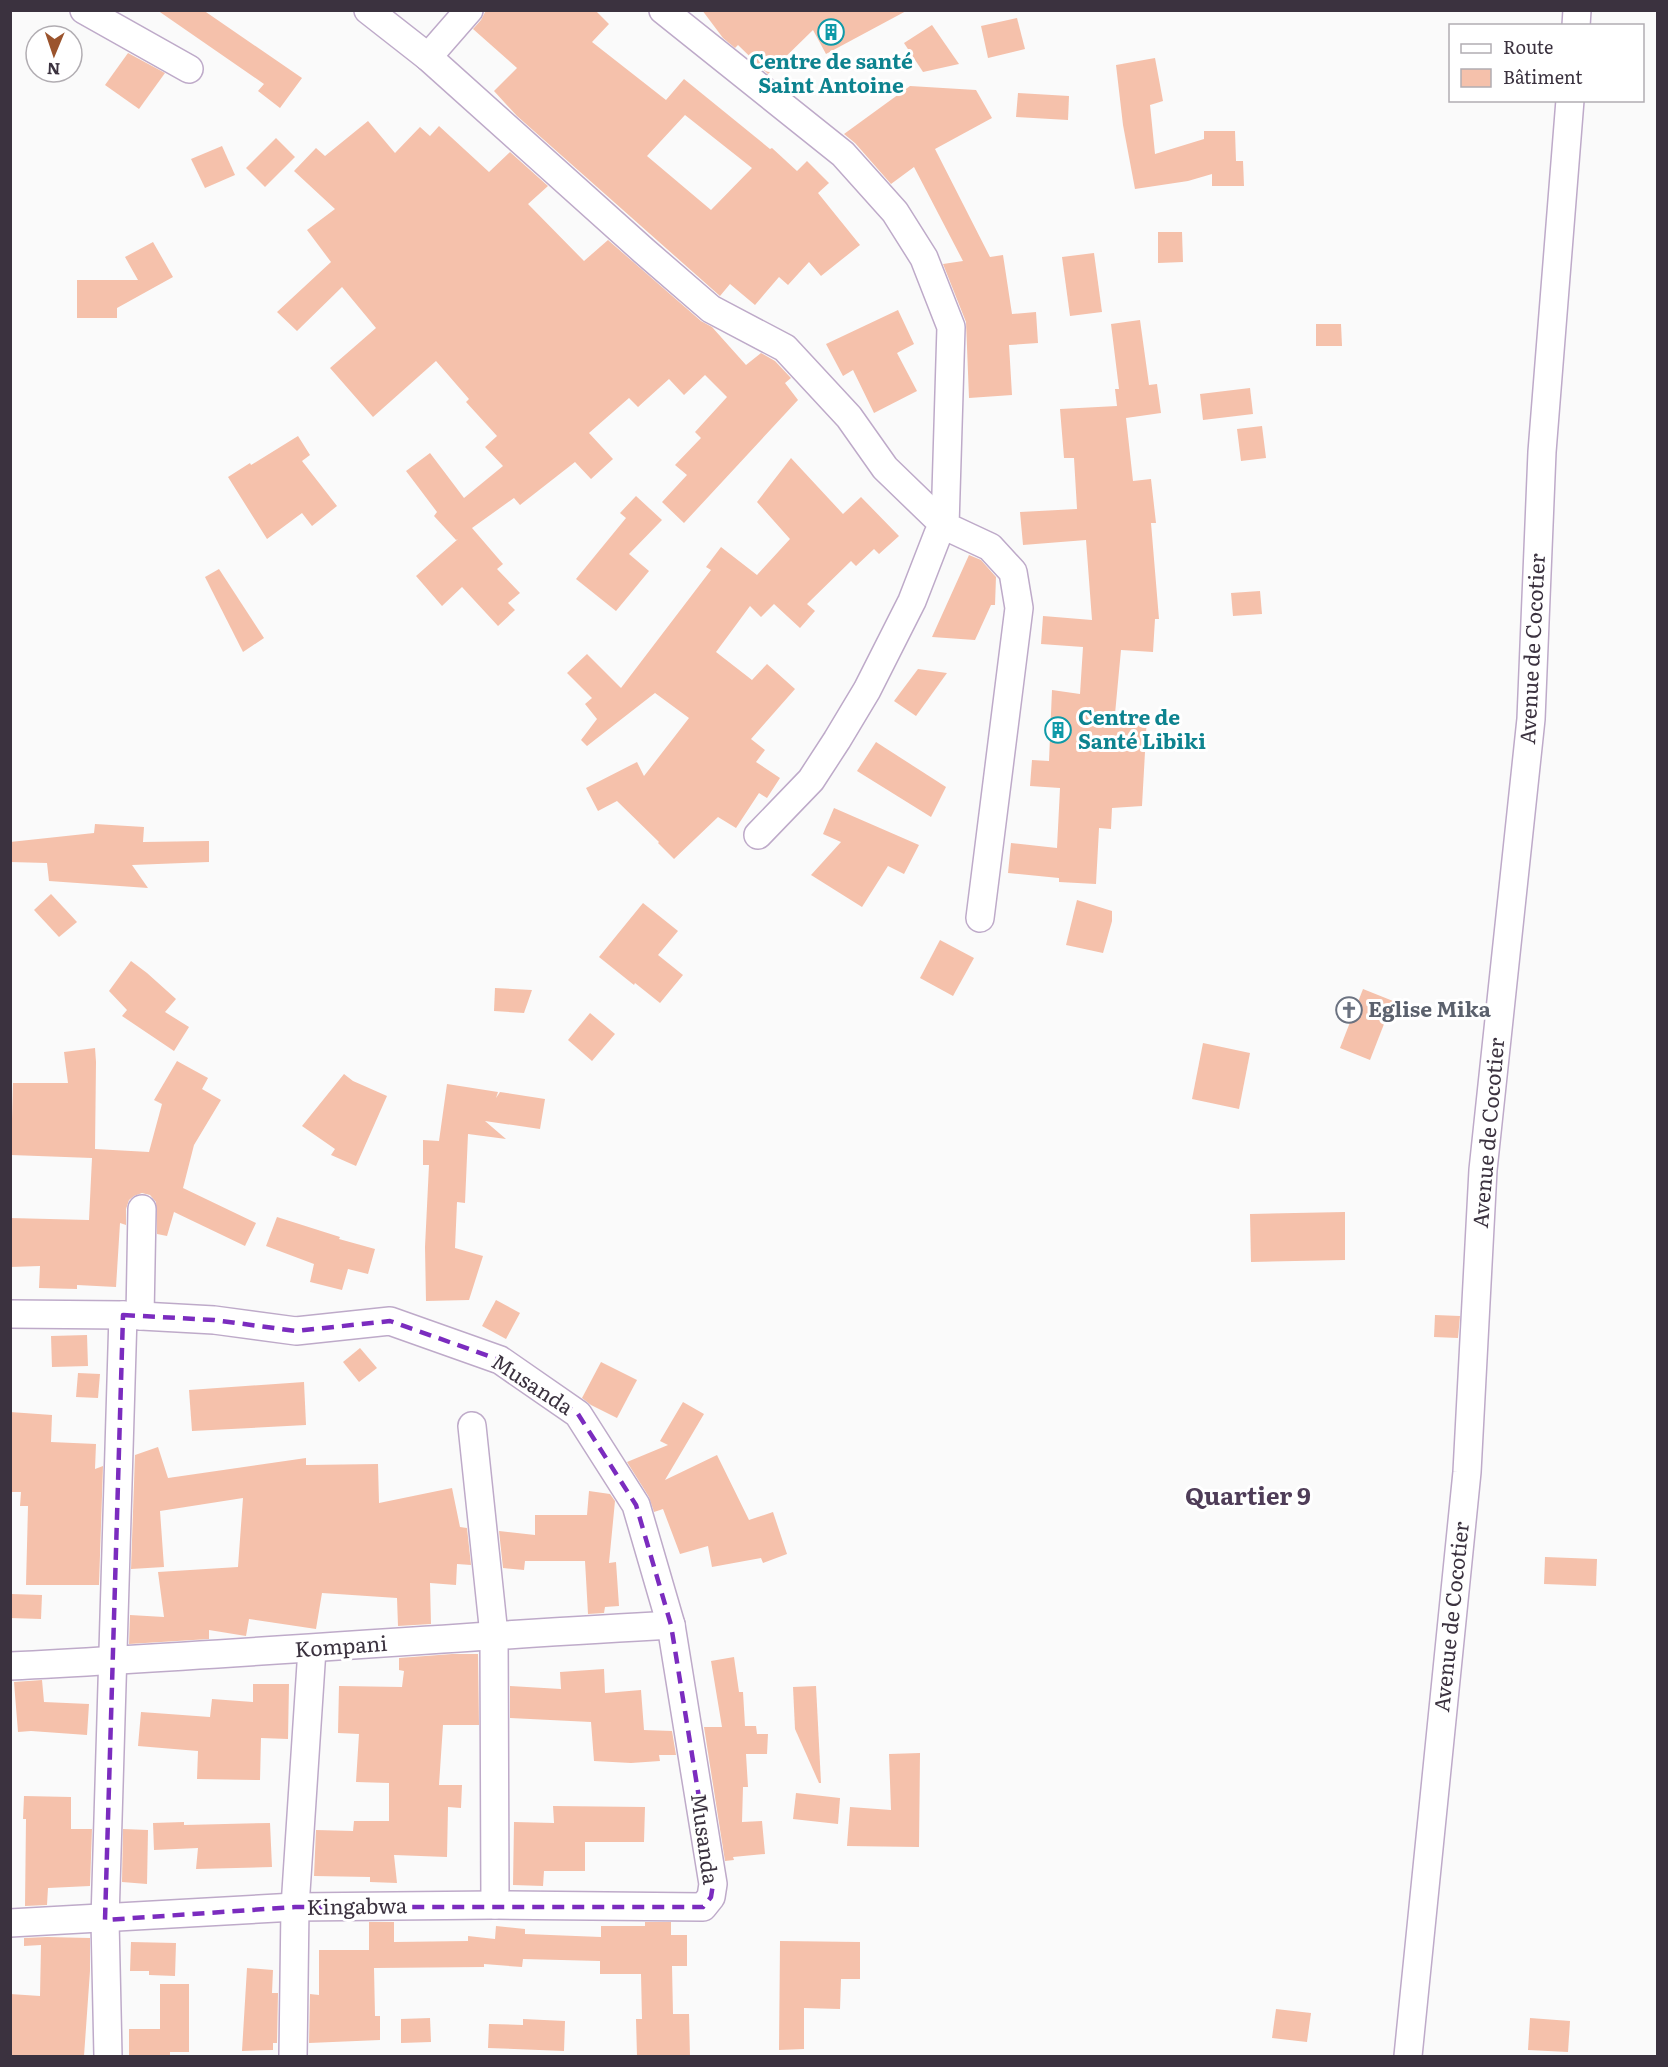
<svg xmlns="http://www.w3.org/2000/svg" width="1668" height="2067" font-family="Literata,serif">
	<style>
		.building { fill: #f5c1ab; fill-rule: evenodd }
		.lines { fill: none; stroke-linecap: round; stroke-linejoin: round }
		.street-casing { stroke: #beaac9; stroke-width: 30 }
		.street { stroke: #fff; stroke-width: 27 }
		.marked { fill: none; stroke: #7b2cbf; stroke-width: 4.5; stroke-dasharray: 12 8; stroke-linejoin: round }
		.labels { text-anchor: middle; stroke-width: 6; stroke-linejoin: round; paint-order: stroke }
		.culture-label { font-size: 21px; font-weight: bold; fill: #0d838f; stroke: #fff }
		.street-label { font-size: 21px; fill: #3b323f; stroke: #fff }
		.worship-label { font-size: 21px; font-weight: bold; fill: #5b616d; stroke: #fff; text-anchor: start }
		.quarter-label { font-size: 24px; font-weight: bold; fill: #4f3d58; stroke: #fff }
	</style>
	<rect width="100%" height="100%" fill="#fafafa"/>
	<!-- building -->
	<g class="building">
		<path d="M157,10H203L302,78L280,108L258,91L264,84Z"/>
		<path d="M486,10H595L609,24L592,42L666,100L684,79L770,149L772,148L797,171L807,161L829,183L818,193L860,245L821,276L809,262L788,285L779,277L755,305L730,284L720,296L517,116L494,91L517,68L473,29L481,20ZM685,115L752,168L711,210L647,156Z"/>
		<path d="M702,10H908L826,54L813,30L768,74L738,45L735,48L723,38Z"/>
		<path d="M1017,18L1025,49L988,58L981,26Z"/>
		<path d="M932,25L959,64L923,72L904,43Z"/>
		<path d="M128,53L165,73L139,109L105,85Z"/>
		<path d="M1155,58L1163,101L1150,105L1155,154L1204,139V131H1235L1236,161H1243L1244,186H1212V174L1188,181L1135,189L1123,125L1116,65Z"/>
		<path d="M910,86L976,90L992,118L935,149L990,257L1003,255L1012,314L1036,312L1038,343L1009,345L1012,395L969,398L966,322L943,264L963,261L914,167L891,184L855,143L844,134Z"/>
		<path d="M1018,93L1069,96L1068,120L1016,117Z"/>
		<path d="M368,121L395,153L420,127L430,136L439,126L489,172L510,152L548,186L528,204L584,261L608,240L701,321L712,327L746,365L761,353L775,361L791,378L785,383L798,400L684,523L662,502L687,475L675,465L701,438L695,432L727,397L705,375L684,395L669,379L638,407L629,398L589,433L613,459L591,479L575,462L520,505L514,498L472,528L503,564L497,569L520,593L508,603L515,610L498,626L462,587L442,606L416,576L458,539L456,540L434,516L437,512L406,471L430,453L464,498L503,466L485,447L497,436L466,402L469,399L436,361L373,417L330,368L376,328L342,287L297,331L277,312L331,262L307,230L335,209L294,171L316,148L325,156Z"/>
		<path d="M276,138L295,157L265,187L246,168Z"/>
		<path d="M222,146L235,175L205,188L191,159Z"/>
		<path d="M1158,232H1182L1183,262L1158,263Z"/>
		<path d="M153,242L173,277L117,308V318H77V280H138L125,257Z"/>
		<path d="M1094,253L1102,312L1070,316L1062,257Z"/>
		<path d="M898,310L914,344L897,353L917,391L874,413L853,370L843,376L826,344Z"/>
		<path d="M1140,320L1149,385L1157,384L1161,413L1126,418L1133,481L1151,479L1156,523H1151L1159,619H1155L1153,652L1121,650L1115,714L1147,716L1142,806L1112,808L1111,829L1099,828L1096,884L1059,882V878L1008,873L1011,843L1057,848L1060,788L1030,786L1032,760L1049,761L1052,690L1080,694L1083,647L1041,644L1043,616L1092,620L1086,540L1023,545L1020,512L1077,509L1074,458H1064L1060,409L1117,406L1115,389H1119L1111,324Z"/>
		<path d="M1316,324H1341L1342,346H1316Z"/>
		<path d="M1250,388L1253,414L1203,420L1200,394Z"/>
		<path d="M1262,426L1266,458L1241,461L1237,429Z"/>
		<path d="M298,436L310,455L302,461L337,506L312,526L302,513L267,539L228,477L250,463L251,465Z"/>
		<path d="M791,458L843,514L861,497L899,536L879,554L874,549L856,566L851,561L807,604L815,611L800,628L774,604L761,617L750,606L716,652L752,680L767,664L795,689L751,739L765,750L756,762L780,778L767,798L759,793L736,828L718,817L674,859L658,843L659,842L617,801L598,811L586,788L637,762L644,776L689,718L655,693L587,746L581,740L597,719L585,704L592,698L567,673L587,654L621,688L711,570L706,567L721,547L757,575L790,539L757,502Z"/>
		<path d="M636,496L662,520L629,554L649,571L616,611L576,579L626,518L620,513Z"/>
		<path d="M969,555L981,560L996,577L995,605H991L975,640L932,637Z"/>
		<path d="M219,569L264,638L243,652L205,577Z"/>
		<path d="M1260,591L1262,614L1233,616L1231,593Z"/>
		<path d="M918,669L947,673L916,716L894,701Z"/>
		<path d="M876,742L946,787L931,817L857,771Z"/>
		<path d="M834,808L919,845L904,874L888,866L862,907L811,875L841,842L823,834Z"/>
		<path d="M95,824L144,827L143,842L209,841V862L132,865L148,888L49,881L47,863L10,862V842L94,833Z"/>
		<path d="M51,894L77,922L59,937L34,910Z"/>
		<path d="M1077,900L1112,911V921L1103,953L1066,945Z"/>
		<path d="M643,903L678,931L658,955L683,975L660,1003L635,983L634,985L599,957Z"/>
		<path d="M940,940L974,958L953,996L920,978Z"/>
		<path d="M131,961L147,973L176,999L165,1012L189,1027L174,1051L122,1016L127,1010L109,991Z"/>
		<path d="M495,988L532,990L524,1013L494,1011Z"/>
		<path d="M1363,989L1393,1001L1370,1060L1340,1048Z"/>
		<path d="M590,1013L615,1034L592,1061L568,1040Z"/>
		<path d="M1203,1043L1250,1053L1239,1109L1192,1099Z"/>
		<path d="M95,1048L96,1062L95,1149L149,1152L162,1104L154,1100L177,1061L208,1078L202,1089L221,1100L194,1145L183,1188L256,1223L245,1246L174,1212L167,1236L157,1234L156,1202L150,1195L142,1193L134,1196L129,1200L126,1209V1225L120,1223L116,1287L77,1285V1289L39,1288L40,1266L10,1267V1218L89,1220L92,1158L11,1155L13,1083H68L64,1052Z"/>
		<path d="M344,1074L353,1081L387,1096L356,1166L331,1155L335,1149L302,1126Z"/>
		<path d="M447,1084L498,1092L496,1098L500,1092L545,1099L540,1129L485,1121L506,1139L468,1134L465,1203L457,1202L455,1248L483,1256L469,1300L426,1301L425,1247L429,1165H423V1140L439,1141Z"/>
		<path d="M1345,1212V1260L1251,1262L1250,1214Z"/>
		<path d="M277,1217L340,1237L339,1239L375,1249L368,1274L348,1269L342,1290L310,1282L314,1264L266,1246Z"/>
		<path d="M496,1300L520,1313L506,1339L482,1326Z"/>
		<path d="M1435,1315L1460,1316L1458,1338L1434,1337Z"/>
		<path d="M87,1335L88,1366L52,1367L51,1336Z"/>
		<path d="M360,1348L377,1368L359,1382L343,1362Z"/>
		<path d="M601,1362L637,1380L617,1418L591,1405L582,1398Z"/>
		<path d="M78,1373L100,1374L98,1398L76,1397Z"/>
		<path d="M304,1382L306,1425L192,1431L189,1390Z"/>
		<path d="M683,1402L704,1414L665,1480L717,1455L749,1520L773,1512L787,1554L763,1563L761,1558L712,1567L708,1546L680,1554L663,1509L654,1512L649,1497L627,1462L668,1445L660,1441Z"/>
		<path d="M10,1412L52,1415L51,1442L96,1444L95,1469L103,1466L99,1585H26L28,1506H20L21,1492H10Z"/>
		<path d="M158,1447L168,1478L306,1458V1465L378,1464L379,1503L452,1488L460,1527L467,1528L471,1565L457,1564L456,1585L430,1583L431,1624L398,1626L397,1598L322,1593L316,1629L249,1619L246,1636L209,1630V1639L129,1644L130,1615L164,1617L158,1572L238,1567L243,1498L160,1511L164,1567L131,1569L135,1455Z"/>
		<path d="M589,1491L610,1494L615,1501L609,1563L616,1562L619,1606L605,1607L604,1613L588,1614L585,1561H525L524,1570L503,1568L499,1531L535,1535V1515H587Z"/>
		<path d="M1545,1557L1597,1559L1596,1586L1544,1584Z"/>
		<path d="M11,1594L42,1595L41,1619L10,1618Z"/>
		<path d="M452,1654H478L479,1725H443L439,1785H462L461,1808L448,1807L447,1857L394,1855L397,1883L370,1882V1877L314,1876L316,1830L353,1831L354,1821H389V1783L356,1782L359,1734L338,1733L339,1686L402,1687L404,1671L399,1670V1658Z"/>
		<path d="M734,1657L739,1692H743L745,1726H756L757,1734H768L767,1754H746L748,1787H743L742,1822L762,1821L765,1854L733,1857L734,1860L725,1861L704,1727H722L711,1661Z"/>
		<path d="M604,1669L605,1693L641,1690L644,1730L672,1731L676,1755H659L660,1761L631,1763L594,1761L591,1722L510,1718V1686L561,1689L560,1672Z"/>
		<path d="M42,1680L44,1702L89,1704L87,1735L31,1731L18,1732L14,1682Z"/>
		<path d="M253,1684H289L288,1739L261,1738L260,1780L197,1779L198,1751L138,1746L141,1712L210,1717L212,1699L253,1702Z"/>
		<path d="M816,1686L821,1783H819L795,1729L793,1687Z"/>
		<path d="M920,1753L919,1847L847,1846L850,1807L891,1810L889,1754Z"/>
		<path d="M796,1793L840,1798L838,1824L793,1819Z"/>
		<path d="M24,1796L71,1797V1829H92L90,1886L48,1888L47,1905L25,1906L26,1819H23Z"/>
		<path d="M553,1806L645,1807L644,1842H585V1871H544L543,1886L513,1885L514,1822L554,1823Z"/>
		<path d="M184,1822V1825L270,1823L272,1867L196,1869L198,1848L154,1850L153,1823Z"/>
		<path d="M123,1829L148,1830L147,1884L122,1882Z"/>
		<path d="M369,1922H394V1942L468,1941V1936L495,1939L496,1926L525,1929V1934L601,1937V1926H645V1922H671V1935H687V1966H672L673,2014H689L690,2056H637L636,2019H642L641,1974H600V1961L523,1959L522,1967L484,1964V1967L374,1968L375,2016H380V2040L309,2043L310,1994L319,1995V1950H369Z"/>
		<path d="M47,1937L90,1938V1971L84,2056H10V1994L40,1996L41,1945L24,1946V1938Z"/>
		<path d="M780,1941L860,1942V1979H841L840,2009L804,2008V2049L779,2050Z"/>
		<path d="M131,1942L176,1943L175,1976L149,1975V1971H130Z"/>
		<path d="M247,1968L273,1970L272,1993H278L277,2043H273V2050L242,2051Z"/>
		<path d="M160,1984H189V2052H170V2056H129V2029H160Z"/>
		<path d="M1276,2009L1311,2013L1307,2042L1272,2038Z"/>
		<path d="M430,2018L431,2042L401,2043V2019Z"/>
		<path d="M1530,2018L1570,2021L1568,2052L1528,2050Z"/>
		<path d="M523,2019L565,2021L564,2051L488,2048L489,2024L523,2025Z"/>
	</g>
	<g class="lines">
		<!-- street casing -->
		<g class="street-casing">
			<g id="street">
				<path d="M84,10L189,69"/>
				<path d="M368,10L428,57L644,251L711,309L785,348L849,417L885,468L945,526L938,534L912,601L867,690L837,740L811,780L758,835"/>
				<path d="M663,10L843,154L895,212L924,258L951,327L945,526L990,547L1013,572L1019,608L980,918"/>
				<path d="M1576,26L1577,10"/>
				<path d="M428,57L469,10"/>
				<path d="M10,1314L123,1315L214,1320L296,1331L390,1321L500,1360L578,1414L636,1505L671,1625L713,1884L711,1897L703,1907L495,1905L295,1907L10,1923"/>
				<path d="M140,1316L142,1209"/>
				<path d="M472,1426L494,1635L495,1905"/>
				<path d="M10,1666C231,1655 451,1637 671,1625"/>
				<path d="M108,2056L105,1920L123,1315"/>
				<path d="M293,2056L295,1907L312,1649"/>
				<path d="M1408,2056L1467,1472L1483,1170L1531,719L1542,452L1570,100"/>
			</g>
		</g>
		<!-- street -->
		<use href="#street" class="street"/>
	</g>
	<!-- marked area -->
	<path class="marked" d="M123,1315L214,1320L296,1331L390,1321L500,1360L578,1414L636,1505L671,1625L713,1884L711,1897L703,1907H295L105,1920Z"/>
	<!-- icons -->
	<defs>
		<g id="building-ring" transform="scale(1.35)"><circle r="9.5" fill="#fff" stroke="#0f9aa8" stroke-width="1.5"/><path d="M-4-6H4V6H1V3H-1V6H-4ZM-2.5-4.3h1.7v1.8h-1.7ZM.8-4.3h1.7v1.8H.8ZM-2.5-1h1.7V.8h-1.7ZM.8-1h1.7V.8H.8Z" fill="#0f9aa8"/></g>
		<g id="church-ring" transform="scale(1.35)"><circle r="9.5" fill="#fff" stroke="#6b7280" stroke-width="1.5"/><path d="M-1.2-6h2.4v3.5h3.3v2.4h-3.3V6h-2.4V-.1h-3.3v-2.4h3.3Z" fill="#6b7280"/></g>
	</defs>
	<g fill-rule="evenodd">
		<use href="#building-ring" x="831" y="32"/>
		<use href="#building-ring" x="1058" y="730"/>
		<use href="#church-ring" x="1349" y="1010"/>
	</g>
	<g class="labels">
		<!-- culture labels -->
		<g class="culture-label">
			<text x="831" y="69">Centre de santé<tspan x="831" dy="24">Saint Antoine</tspan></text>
			<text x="1078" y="725" text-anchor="start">Centre de<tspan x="1078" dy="24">Santé Libiki</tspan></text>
		</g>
		<!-- street labels -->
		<g class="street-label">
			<text transform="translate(1533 649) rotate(-87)" y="7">Avenue de Cocotier</text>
			<text transform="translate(1489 1133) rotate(-85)" y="7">Avenue de Cocotier</text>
			<text transform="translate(532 1385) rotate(33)" y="7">Musanda</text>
			<text transform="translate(1452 1617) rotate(-84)" y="7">Avenue de Cocotier</text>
			<text transform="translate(341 1647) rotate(-4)" y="7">Kompani</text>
			<text transform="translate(704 1839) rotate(82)" y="7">Musanda</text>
			<text transform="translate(357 1907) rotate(-1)" y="7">Kingabwa</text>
		</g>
		<!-- worship labels -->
		<g class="worship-label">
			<text x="1368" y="1017">Eglise Mika</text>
		</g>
		<!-- quarter labels -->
		<g class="quarter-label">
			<text x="1248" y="1505">Quartier 9</text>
		</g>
	</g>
	<!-- border -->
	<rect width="1668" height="2067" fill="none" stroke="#3b323f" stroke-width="24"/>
	<!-- legend -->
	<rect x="1449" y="24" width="195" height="78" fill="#ffffff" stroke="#b1adb2" stroke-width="1.5"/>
	<rect x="1461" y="44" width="30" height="9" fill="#ffffff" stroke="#b1adb2" stroke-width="1.5"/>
	<text x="1503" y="54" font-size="18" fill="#3b323f">Route</text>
	<rect x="1461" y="69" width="30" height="18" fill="#f5c1ab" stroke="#b1adb2" stroke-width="1.5"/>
	<text x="1503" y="84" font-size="18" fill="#3b323f">Bâtiment</text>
	<!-- north arrow -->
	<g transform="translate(54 54) rotate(182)"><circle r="28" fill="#ffffff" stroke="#b1adb2" stroke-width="1.5"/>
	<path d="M0-4.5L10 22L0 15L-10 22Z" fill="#9b542d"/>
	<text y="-9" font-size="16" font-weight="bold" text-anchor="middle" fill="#3b323f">N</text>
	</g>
</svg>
